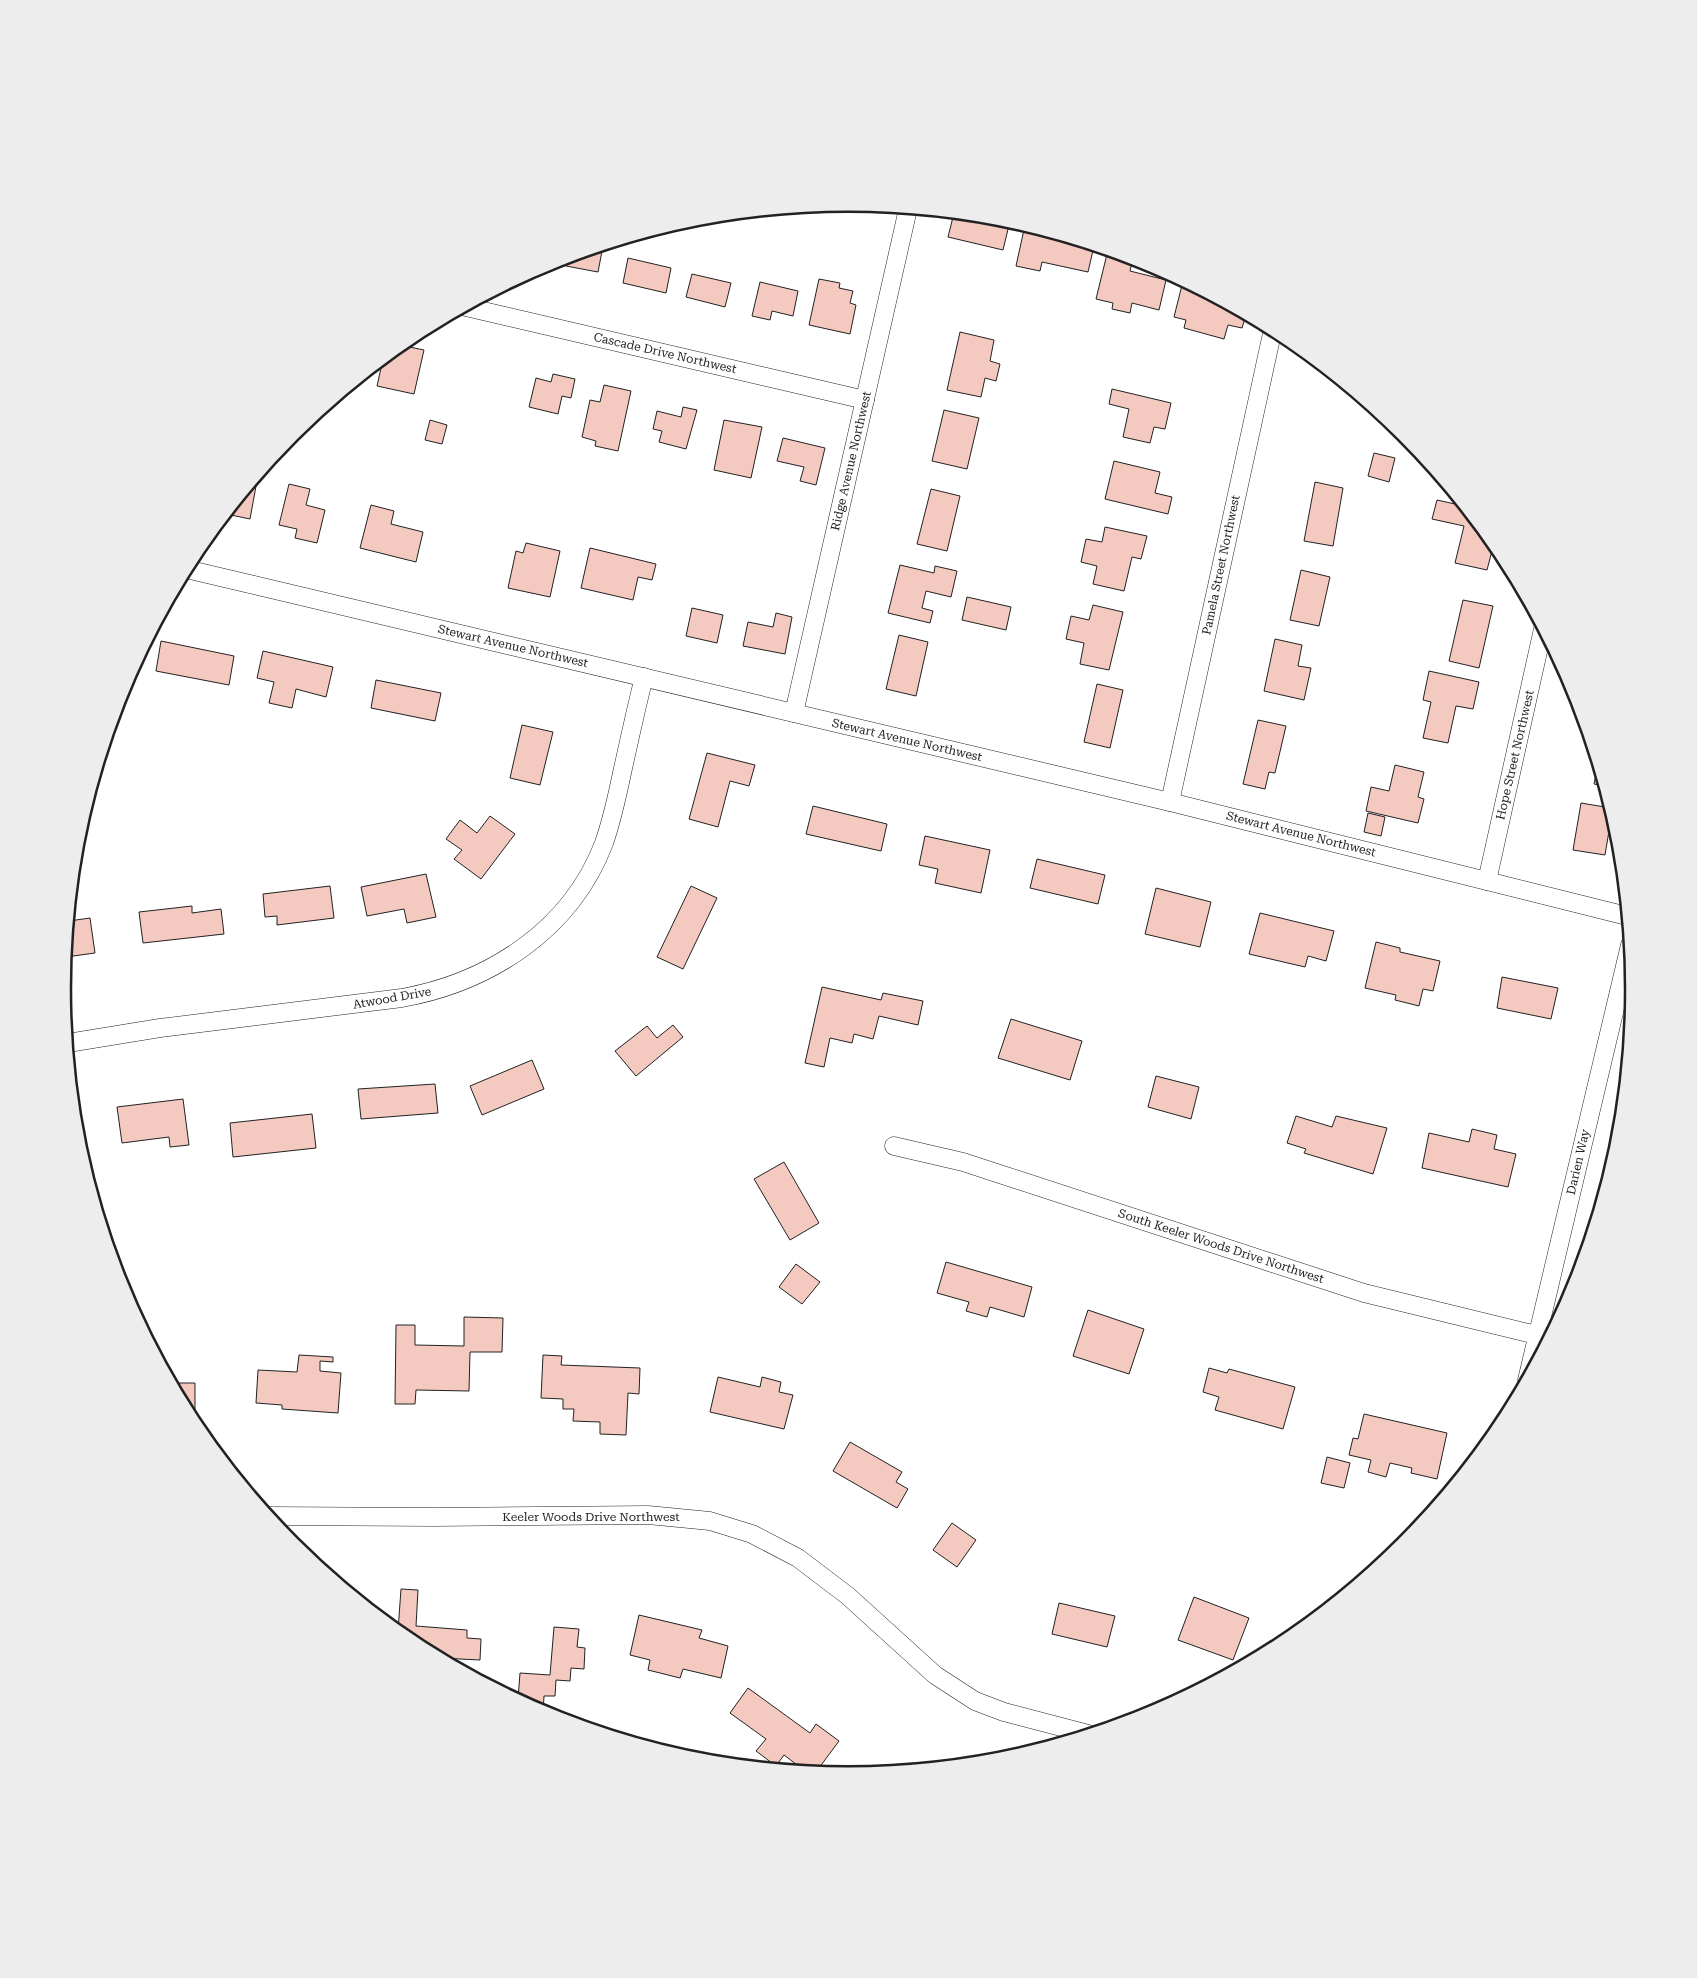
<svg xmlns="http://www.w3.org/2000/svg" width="1697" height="1978" font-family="'Roboto Serif',serif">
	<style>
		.building { fill: #f3c9c0; stroke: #222 }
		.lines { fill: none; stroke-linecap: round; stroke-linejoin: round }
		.minor-casing { stroke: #222; stroke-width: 19 }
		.minor { stroke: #fff; stroke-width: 18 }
		.labels { text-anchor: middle; stroke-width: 4; stroke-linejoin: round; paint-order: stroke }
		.street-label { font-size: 12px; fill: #222; stroke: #fff }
		.rim { fill: none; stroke: #222; stroke-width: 2.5 }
	</style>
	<rect width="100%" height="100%" fill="#fff"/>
	<!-- building -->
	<g class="building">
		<path d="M849,203L862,204L861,212L830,206Z"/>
		<path d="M954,213L981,219L982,216L1010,221L1003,250L948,237Z"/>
		<path d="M1025,225L1094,246L1088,272L1042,262L1040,271L1016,266Z"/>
		<path d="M603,246L598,272L566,266L568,257Z"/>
		<path d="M1108,250L1133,258L1130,271L1166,280L1159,310L1132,303L1130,313L1112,309L1113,303L1096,299Z"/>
		<path d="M628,258L671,268L666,293L623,283Z"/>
		<path d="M692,274L731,283L725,307L686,297Z"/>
		<path d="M819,279L840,283L839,288L853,291L850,303L856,305L850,334L809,325Z"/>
		<path d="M1183,281L1246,315L1242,328L1228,325L1224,339L1184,328L1186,320L1174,317Z"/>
		<path d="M760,282L798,291L793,316L772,311L770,320L752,316Z"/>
		<path d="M960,332L994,340L990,361L1000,364L996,381L985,378L981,397L947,390Z"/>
		<path d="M400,345L424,350L414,394L377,386L383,359Z"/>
		<path d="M553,374L575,379L571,398L562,396L558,414L529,407L536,378L551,382Z"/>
		<path d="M604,385L631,391L618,451L595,446L596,441L582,437L590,400L600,402Z"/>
		<path d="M1112,389L1171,403L1165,429L1154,427L1150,443L1123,437L1129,409L1109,404Z"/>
		<path d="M683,407L697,410L686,449L659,442L662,431L653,429L657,411L681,417Z"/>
		<path d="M944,410L979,418L967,469L932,461Z"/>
		<path d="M430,420L447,425L442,444L425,440Z"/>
		<path d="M724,420L762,427L751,478L714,470Z"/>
		<path d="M783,438L825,448L816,485L800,481L804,467L777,461Z"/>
		<path d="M1374,453L1395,458L1389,482L1368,476Z"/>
		<path d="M1114,461L1160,472L1155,493L1172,497L1168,514L1105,499Z"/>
		<path d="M258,475L250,519L226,514Z"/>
		<path d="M1315,482L1343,488L1333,546L1304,541Z"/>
		<path d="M289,484L310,489L306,505L325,510L317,543L295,538L297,529L279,525Z"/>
		<path d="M931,489L960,496L947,551L917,544Z"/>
		<path d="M1437,500L1464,506L1494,543L1487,570L1455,563L1464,526L1432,519Z"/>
		<path d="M371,505L394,511L391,524L423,532L416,562L360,548Z"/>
		<path d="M1105,527L1147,536L1141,559L1132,557L1124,591L1093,584L1097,566L1081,562L1086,539L1102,542Z"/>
		<path d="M526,543L560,551L550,597L508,588L516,551L523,553Z"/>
		<path d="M590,548L656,564L652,580L638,577L633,600L581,588Z"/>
		<path d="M900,565L934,573L935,566L957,571L951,597L926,591L922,608L933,611L930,623L888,613Z"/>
		<path d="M1301,570L1330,577L1319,626L1290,620Z"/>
		<path d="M967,597L1011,607L1006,630L962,620Z"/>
		<path d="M1463,600L1493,606L1479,668L1449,661Z"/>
		<path d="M1093,605L1123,612L1109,670L1080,664L1084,643L1066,639L1071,616L1089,620Z"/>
		<path d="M692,608L723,615L717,643L686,636Z"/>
		<path d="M776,613L792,617L785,654L743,646L748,622L773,627Z"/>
		<path d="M899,635L928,642L916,696L886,689Z"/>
		<path d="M1275,639L1302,645L1298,666L1311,668L1304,700L1264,691Z"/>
		<path d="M161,641L234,656L229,685L156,671Z"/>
		<path d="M263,651L333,667L326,697L296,689L292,708L269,703L274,682L257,678Z"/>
		<path d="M1429,671L1479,682L1473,709L1456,706L1448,743L1423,738L1431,702L1423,700Z"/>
		<path d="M376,680L441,693L435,721L371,708Z"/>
		<path d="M1097,684L1123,690L1110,748L1084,742Z"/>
		<path d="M1258,720L1286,726L1275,773L1269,772L1265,789L1243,784Z"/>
		<path d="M522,725L553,732L540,785L510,778Z"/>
		<path d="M707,753L755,765L749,786L730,781L718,827L689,819Z"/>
		<path d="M1395,765L1424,772L1418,797L1424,799L1418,823L1366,811L1371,787L1389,791Z"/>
		<path d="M1598,765L1604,786L1594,784Z"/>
		<path d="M1581,803L1611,808L1612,813L1605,855L1573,850Z"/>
		<path d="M813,806L887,824L881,851L806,834Z"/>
		<path d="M1368,813L1385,817L1381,836L1364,832Z"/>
		<path d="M490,816L515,834L481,879L454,859L462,850L446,839L460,820L477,833Z"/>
		<path d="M925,836L990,850L981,893L935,883L938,869L919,865Z"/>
		<path d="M1037,859L1105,875L1098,904L1030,888Z"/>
		<path d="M426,874L436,917L407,923L404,909L367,916L361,887Z"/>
		<path d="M330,886L334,918L277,925V916L265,917L263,894Z"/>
		<path d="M691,886L717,898L683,969L657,957Z"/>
		<path d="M1156,888L1211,902L1200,947L1145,934Z"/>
		<path d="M192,906V913L221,909L224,934L143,943L139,912Z"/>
		<path d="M1260,913L1334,931L1326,961L1308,956L1305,967L1249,954Z"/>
		<path d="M90,918L95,953L66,957L69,921Z"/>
		<path d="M1376,942L1400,948V952L1440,961L1433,991L1423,989L1419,1006L1395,1000L1396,995L1365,988Z"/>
		<path d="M1502,977L1558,988L1551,1019L1497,1008Z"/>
		<path d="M822,987L881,1000L883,993L923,1001L918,1025L879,1016L873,1039L854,1034L852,1043L830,1038L824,1067L805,1063Z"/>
		<path d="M1011,1019L1082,1041L1070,1080L998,1058Z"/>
		<path d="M673,1025L683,1037L636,1076L615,1051L647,1026L657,1038Z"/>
		<path d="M532,1060L544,1089L482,1115L470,1086Z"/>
		<path d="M1156,1076L1199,1087L1191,1119L1148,1107Z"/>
		<path d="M435,1084L438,1113L361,1119L358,1089Z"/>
		<path d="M183,1099L189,1145L170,1147L169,1137L122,1143L117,1107Z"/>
		<path d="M312,1114L316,1148L233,1157L230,1123Z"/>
		<path d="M1296,1116L1332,1127L1336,1116L1387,1128L1373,1174L1304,1153L1306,1149L1287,1143Z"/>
		<path d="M1472,1129L1497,1135L1494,1149L1516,1154L1508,1187L1422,1168L1429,1133L1469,1142Z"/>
		<path d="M784,1162L819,1223L790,1240L754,1179Z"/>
		<path d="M946,1262L1032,1287L1024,1317L990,1307L987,1317L966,1311L969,1302L937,1293Z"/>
		<path d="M796,1264L820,1282L802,1304L779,1287Z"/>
		<path d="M1088,1310L1144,1329L1129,1374L1073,1356Z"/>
		<path d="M464,1317L503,1318L502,1352H470L469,1391L416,1390L415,1404H395L396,1325H415V1345L464,1346Z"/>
		<path d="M299,1355L333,1357V1362L320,1361V1371L341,1373L338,1413L282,1409V1405L256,1403L258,1370L297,1372Z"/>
		<path d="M543,1355L562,1356L561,1365L640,1368L639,1394L628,1393L626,1435L600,1434V1422L573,1421L574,1409H563V1399L541,1398Z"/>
		<path d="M1209,1368L1227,1373L1229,1369L1295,1387L1283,1429L1215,1410L1219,1397L1203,1392Z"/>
		<path d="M718,1377L760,1387L762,1377L781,1382L779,1392L793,1395L784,1429L710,1412Z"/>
		<path d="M172,1383H195V1420H192Z"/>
		<path d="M1364,1414L1447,1433L1437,1479L1411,1473L1412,1468L1390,1463L1386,1477L1368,1472L1371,1460L1349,1455L1353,1438L1358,1439Z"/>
		<path d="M850,1442L902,1472L896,1482L908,1489L897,1508L833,1471Z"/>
		<path d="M1327,1457L1350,1463L1344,1488L1321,1483Z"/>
		<path d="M952,1523L976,1540L957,1567L933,1550Z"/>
		<path d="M401,1589L418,1590L416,1626L467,1630V1638L481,1639L480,1660L440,1658L412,1642L398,1631Z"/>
		<path d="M1194,1597L1249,1618L1233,1660L1178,1640Z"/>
		<path d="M1059,1603L1115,1616L1107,1647L1052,1634Z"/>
		<path d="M639,1615L702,1630L699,1638L728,1646L721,1678L683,1669L680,1678L648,1670L650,1660L630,1655Z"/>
		<path d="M554,1627L579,1629L577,1647L585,1648L584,1669L571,1668L570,1681L556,1680L555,1696H544L543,1713L518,1699L520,1673L550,1675Z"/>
		<path d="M748,1688L810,1733L816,1724L839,1741L816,1772L805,1771L784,1755L776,1766L756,1751L766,1739L730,1713Z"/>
	</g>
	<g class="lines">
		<!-- minor casing -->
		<g class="minor-casing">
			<g id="minor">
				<path d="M466,307L865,400"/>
				<path d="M186,569L1170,802L1627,916"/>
				<path d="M794,713L908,209"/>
				<path d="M1170,802L1273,329"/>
				<path d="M1487,881L1543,629"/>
				<path d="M68,1043L160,1028L402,998C490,982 571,930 604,843C612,820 617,797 622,773C629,741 636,709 644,677"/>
				<path d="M894,1146L963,1162L1364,1293L1549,1338"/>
				<path d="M1527,1380L1630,945"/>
				<path d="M269,1516L434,1517L648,1515L710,1521L752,1534L798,1558L848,1596L935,1675L975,1701L1004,1712L1088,1734"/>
			</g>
		</g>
		<!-- minor -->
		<use href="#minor" class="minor"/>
	</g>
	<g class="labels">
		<!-- street labels -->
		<g class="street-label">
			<text transform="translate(665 353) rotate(13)" y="4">Cascade Drive Northwest</text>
			<text transform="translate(851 461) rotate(-77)" y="4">Ridge Avenue Northwest</text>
			<text transform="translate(1221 565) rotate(-78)" y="4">Pamela Street Northwest</text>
			<text transform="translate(513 646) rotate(13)" y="4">Stewart Avenue Northwest</text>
			<text transform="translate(907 740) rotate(13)" y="4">Stewart Avenue Northwest</text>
			<text transform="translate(1515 755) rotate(-77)" y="4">Hope Street Northwest</text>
			<text transform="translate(1301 834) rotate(14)" y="4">Stewart Avenue Northwest</text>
			<text transform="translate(392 998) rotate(-10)" y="4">Atwood Drive</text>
			<text transform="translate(1578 1162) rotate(-77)" y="4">Darien Way</text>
			<text transform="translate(1221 1246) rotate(18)" y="4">South Keeler Woods Drive Northwest</text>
			<text x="591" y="1521">Keeler Woods Drive Northwest</text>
		</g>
	</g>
	<!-- crop -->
	<path d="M0 0H1697V1978H0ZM71 989a777 777 0 1 1 1554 0a777 777 0 1 1-1554 0Z" fill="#ededed" fill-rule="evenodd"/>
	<path class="rim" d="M71 989a777 777 0 1 1 1554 0a777 777 0 1 1-1554 0Z"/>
</svg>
